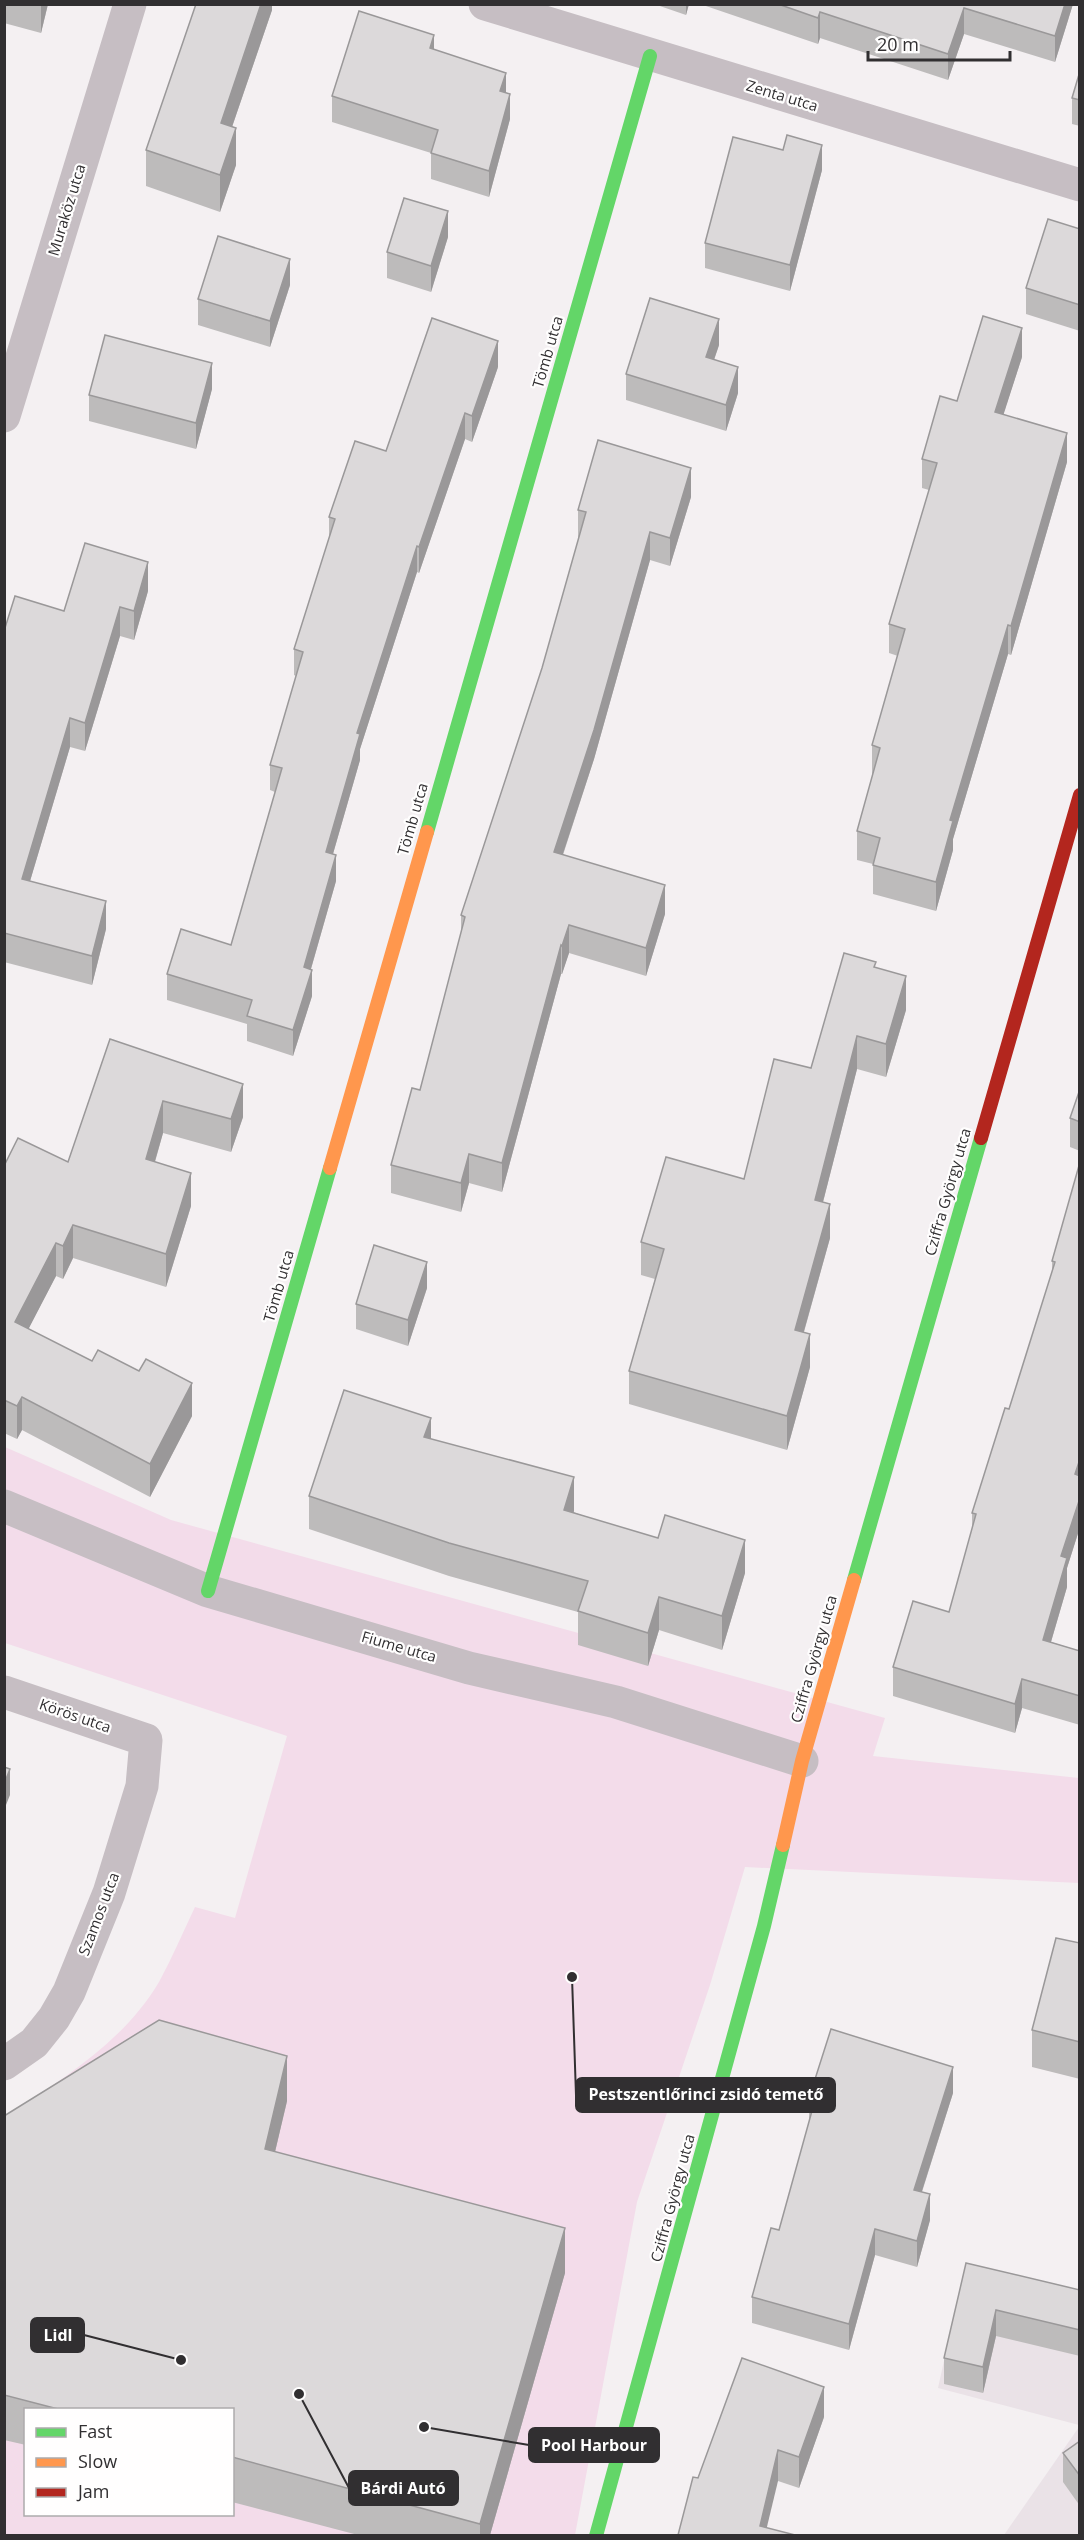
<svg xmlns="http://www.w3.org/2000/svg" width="1084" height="2540" font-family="'Open Sans',sans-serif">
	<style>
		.built { fill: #eae2e7 }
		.green { fill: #f3dcea; fill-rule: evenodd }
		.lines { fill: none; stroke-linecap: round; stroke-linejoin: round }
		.street { stroke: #c6bec3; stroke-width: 33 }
		.fast { stroke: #63d668; stroke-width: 14 }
		.slow { stroke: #ff974d; stroke-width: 14 }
		.jam { stroke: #b3261e; stroke-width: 14 }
		.wall { fill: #bdbbbb }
		.shaded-wall { fill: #9a9899 }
		.building { fill: #dcd9da; stroke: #9a9899; stroke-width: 1.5 }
		.labels { text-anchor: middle; stroke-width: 4.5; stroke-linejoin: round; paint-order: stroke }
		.street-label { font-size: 15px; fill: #312f31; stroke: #fffefe }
		.leader { fill: none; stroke: #312f31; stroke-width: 2 }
		.callout-dot { fill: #312f31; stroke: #fffefe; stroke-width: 2 }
		.callout { fill: #312f31; stroke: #312f31; stroke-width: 2 }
		.callout-label { font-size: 16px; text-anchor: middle; font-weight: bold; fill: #fff }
	</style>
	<rect width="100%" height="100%" fill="#f4f0f2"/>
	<!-- built -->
	<g class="built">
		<path d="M961,2283L1079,2310V2425L938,2388Z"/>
		<path d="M1079,2427V2535H1004Z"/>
	</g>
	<!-- green -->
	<path class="green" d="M5,1447L171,1520L885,1718L873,1756L1079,1778V1883L745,1867L710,1985L637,2202L575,2535H5V2118C61,2079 123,2043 159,1982C172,1958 183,1932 195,1907L235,1918L287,1736L5,1643ZM26,2410H232V2514H26Z"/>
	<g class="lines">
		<!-- street -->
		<g class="street">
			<path d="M485,4L1080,185"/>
			<path d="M4,416L130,4"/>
			<path d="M4,1506L208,1591L469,1668L616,1702L802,1761"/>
			<path d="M4,1692L146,1740L142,1786L109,1893L69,1992L54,2018L34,2043L4,2064"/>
		</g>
		<!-- fast -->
		<g class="fast">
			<path d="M427,832L650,56"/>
			<path d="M854,1580L981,1138"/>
			<path d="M208,1591L330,1168"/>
			<path d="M596,2536L764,1926L783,1845"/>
		</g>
		<!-- slow -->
		<g class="slow">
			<path d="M330,1168L427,832"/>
			<path d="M783,1845L802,1761L854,1580"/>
		</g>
		<!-- jam -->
		<path class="jam" d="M981,1138L1080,795"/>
	</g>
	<!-- wall -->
	<g class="wall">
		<path d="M4,4H48L41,33L4,23Z"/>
		<path d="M272,4V10L232,127L236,165L220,212L146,186V150Z"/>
		<path d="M654,4H689L686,15Z"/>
		<path d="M700,4H1073L1055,62L964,34L948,80L820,38L818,44Z"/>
		<path d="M434,50L506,92L510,119L489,197L431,179V153L332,122V96Z"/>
		<path d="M1080,71V126L1072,124V98Z"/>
		<path d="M822,170L790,291L705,268V243Z"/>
		<path d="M1080,229V331L1026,314V288Z"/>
		<path d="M448,237L431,292L387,278V252Z"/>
		<path d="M290,285L270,347L198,325V299Z"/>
		<path d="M719,345L714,360L738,393L726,431L626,400V374Z"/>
		<path d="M1022,357L1003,415L1067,462L1011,655L1008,654L953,839V850L936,911L873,894V864L857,860V831L873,775L872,774V745L898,656L889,653V624L929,490L922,488V459L957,401Z"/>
		<path d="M498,367L472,442L465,439L419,573L417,572L360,749V760L333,854L336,881L311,969L312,996L293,1056L247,1041V1024L167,1000V974L231,945L275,792L270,790V765L296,676L294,675V649L329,539V517L386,451Z"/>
		<path d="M212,389L196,449L89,421V395Z"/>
		<path d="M691,497L670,566L650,560L594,759L563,855L665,914L646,976L569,953L562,974H561L502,1192L469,1183L461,1212L391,1193V1165L420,1090L461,933V915L542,668L579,539L578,538V510Z"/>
		<path d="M148,591L134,640L120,636L85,751L70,747L30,881L106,929L92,985L4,962V631L64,611Z"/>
		<path d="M876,968L906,1010L886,1077L857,1069L823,1202L830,1238L804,1332L810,1367L787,1450L629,1404V1371L655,1279L641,1275V1242L744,1179L811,1068Z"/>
		<path d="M110,1039L243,1117L231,1152L163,1133L155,1162L191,1206L166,1287L73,1258L63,1279L56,1276L28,1329L192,1416L150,1497L22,1430L17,1439L4,1433V1166L68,1162Z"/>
		<path d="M1080,1089V1151L1070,1147V1118Z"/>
		<path d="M1080,1162V1527L1067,1568V1587L1051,1642L1080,1651V1725L1022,1708L1015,1733L893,1696V1667L949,1612L972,1530V1513L1009,1409L1052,1273V1261Z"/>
		<path d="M427,1288L408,1346L356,1329V1304Z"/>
		<path d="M431,1439L574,1511L573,1512L745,1573L722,1650L659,1630L648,1666L578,1645V1612L449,1576L309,1529V1496Z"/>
		<path d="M1080,1943V2079L1032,2067V2030Z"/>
		<path d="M953,2093L922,2192L930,2220L917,2267L875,2255L849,2350L752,2323V2297L779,2230L809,2123V2098Z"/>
		<path d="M287,2101L275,2152L565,2273L490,2535H358L232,2502V2409H26V2445L4,2440V2116Z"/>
		<path d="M966,2263L1080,2290V2356L996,2336L983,2393L944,2384V2358Z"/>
		<path d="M824,2417L799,2488L778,2481L678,2535L698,2478Z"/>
		<path d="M1080,2441V2506L1063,2482V2453Z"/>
	</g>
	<!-- shaded-wall -->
	<g class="shaded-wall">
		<path d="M41,4H48L41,33Z"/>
		<path d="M261,4H272V10L221,159V123Z"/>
		<path d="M686,4H689L686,15Z"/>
		<path d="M1065,4H1073L1055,62V36Z"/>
		<path d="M964,8V34L948,80V54Z"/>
		<path d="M820,12V38L818,44V18Z"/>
		<path d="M434,35V61L430,48Z"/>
		<path d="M506,73V99L500,91Z"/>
		<path d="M510,94V119L489,197V171Z"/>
		<path d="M236,128V165L220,212V175Z"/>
		<path d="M822,145V170L790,291V265Z"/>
		<path d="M448,211V237L431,292V266Z"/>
		<path d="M290,259V285L270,347V321Z"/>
		<path d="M719,319V345L706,383V357Z"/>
		<path d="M1022,328V357L995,441V412Z"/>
		<path d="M498,341V367L472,442V416Z"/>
		<path d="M212,363V389L196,449V423Z"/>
		<path d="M738,367V393L726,431V405Z"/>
		<path d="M465,413V439L419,573V547Z"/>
		<path d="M1067,433V462L1011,655V626Z"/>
		<path d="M691,468V497L670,566V538Z"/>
		<path d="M650,532V560L594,759L554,881V852Z"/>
		<path d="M417,546V572L360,749V760L326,878V852L357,733Z"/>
		<path d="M148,562V591L134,640V611Z"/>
		<path d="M120,607V636L85,751V723Z"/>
		<path d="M1008,625V654L953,839V850L936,911V882L950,820Z"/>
		<path d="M70,718V747L22,908V879Z"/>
		<path d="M336,855V881L304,993V967Z"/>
		<path d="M665,885V914L646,976V948Z"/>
		<path d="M106,901V929L92,985V956Z"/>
		<path d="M569,925V953L562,974V946Z"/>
		<path d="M561,945V974L502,1192V1163Z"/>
		<path d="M312,970V996L293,1056V1030Z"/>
		<path d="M906,976V1010L886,1077V1044Z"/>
		<path d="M857,1036V1069L815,1233V1200Z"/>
		<path d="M243,1084V1117L231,1152V1119Z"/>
		<path d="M163,1101V1133L146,1192V1159Z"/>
		<path d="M469,1154V1183L461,1212V1183Z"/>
		<path d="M191,1173V1206L166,1287V1254Z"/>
		<path d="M830,1204V1238L795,1363V1330Z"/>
		<path d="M73,1225V1258L63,1279V1246Z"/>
		<path d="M56,1243V1276L15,1355V1322Z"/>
		<path d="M427,1262V1288L408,1346V1320Z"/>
		<path d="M810,1334V1367L787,1450V1416Z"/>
		<path d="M192,1383V1416L150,1497V1464Z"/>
		<path d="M22,1397V1430L17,1439V1406Z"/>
		<path d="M431,1418V1451L424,1437Z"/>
		<path d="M1080,1459V1488L1075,1474Z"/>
		<path d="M574,1477V1511L564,1543V1510Z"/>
		<path d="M1080,1498V1527L1067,1568V1587L1043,1669V1640L1061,1556Z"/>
		<path d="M745,1540V1573L722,1650V1616Z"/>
		<path d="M659,1597V1630L648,1666V1633Z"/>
		<path d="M1022,1679V1708L1015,1733V1704Z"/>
		<path d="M10,1769V1795L4,1810V1784Z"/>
		<path d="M287,2056V2101L265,2194V2149Z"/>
		<path d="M953,2067V2093L914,2216V2190Z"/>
		<path d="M930,2194V2220L917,2267V2241Z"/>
		<path d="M565,2228V2273L490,2535H480V2524Z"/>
		<path d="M875,2229V2255L849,2350V2324Z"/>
		<path d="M996,2310V2336L983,2393V2367Z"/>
		<path d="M824,2387V2417L799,2488V2457Z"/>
		<path d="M778,2450V2481L765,2535L760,2526Z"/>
	</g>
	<!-- building -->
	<g class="building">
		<path d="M196,4H261L221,123L236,128L220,175L146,150Z"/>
		<path d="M778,4H1065L1055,36L964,8L948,54L820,12L818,18Z"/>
		<path d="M359,11L434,35L430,48L506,73L500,91L510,94L489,171L431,153L438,130L332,96Z"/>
		<path d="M1080,71V100L1072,98Z"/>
		<path d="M787,135L822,145L790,265L705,243L733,137L783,150Z"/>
		<path d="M404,198L448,211L431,266L387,252Z"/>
		<path d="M1048,219L1080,229V305L1026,288Z"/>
		<path d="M218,236L290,259L270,321L198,299Z"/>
		<path d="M650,298L719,319L706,357L738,367L726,405L626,374Z"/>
		<path d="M983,316L1022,328L995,412L1067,433L1011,626L1008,625L950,820L953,821L936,882L873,865L880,838L857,831L880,748L872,745L905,629L889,624L937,463L922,459L940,396L957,401Z"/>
		<path d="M432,318L498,341L472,416L465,413L419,547L417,546L357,733L360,734L326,852L336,855L304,967L312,970L293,1030L247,1016L252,1000L167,974L181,929L231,945L282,768L270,765L303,652L294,649L335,519L329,517L355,441L386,451Z"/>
		<path d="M105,335L212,363L196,423L89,395Z"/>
		<path d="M598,440L691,468L670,538L650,532L594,730L554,852L665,885L646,948L569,925L562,946L561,945L502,1163L469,1154L461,1183L391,1165L412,1088L420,1090L465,917L461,915L542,668L586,512L578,510Z"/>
		<path d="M85,543L148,562L134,611L120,607L85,723L70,718L22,879L106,901L92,956L4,933V631L15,596L64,611Z"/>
		<path d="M844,953L876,962L874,967L906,976L886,1044L857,1036L815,1200L830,1204L795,1330L810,1334L787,1416L629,1371L664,1249L641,1242L666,1157L744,1179L774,1059L811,1068Z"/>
		<path d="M110,1039L243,1084L231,1119L163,1101L146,1159L191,1173L166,1254L73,1225L63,1246L56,1243L15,1322L92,1361L98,1350L139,1371L146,1359L192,1383L150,1464L22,1397L17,1406L4,1400V1166L18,1138L68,1162Z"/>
		<path d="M1080,1089V1122L1070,1118Z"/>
		<path d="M1080,1162V1459L1075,1474L1080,1476V1498L1061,1556L1067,1558L1043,1640L1080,1651V1696L1022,1679L1015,1704L893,1667L913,1601L949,1612L976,1514L972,1513L1005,1408L1009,1409L1055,1262L1052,1261Z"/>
		<path d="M374,1245L427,1262L408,1320L356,1304Z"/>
		<path d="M344,1390L431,1418L424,1437L574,1477L564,1510L658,1538L665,1515L745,1540L722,1616L659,1597L648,1633L578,1611L588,1581L449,1543L309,1496Z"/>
		<path d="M4,1767L10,1769L4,1784Z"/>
		<path d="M1056,1938L1080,1943V2042L1032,2030Z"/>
		<path d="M159,2020L287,2056L265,2149L565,2228L480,2524L232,2457V2409H58L4,2395V2116Z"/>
		<path d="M831,2029L953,2067L914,2190L930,2194L917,2241L875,2229L849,2324L752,2297L771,2228L779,2230L815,2100L809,2098Z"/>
		<path d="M966,2263L1080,2290V2330L996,2310L983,2367L944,2358Z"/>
		<path d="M742,2358L824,2387L799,2457L778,2450L760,2526L795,2535H678L693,2477L698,2478Z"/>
		<path d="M1080,2441V2476L1063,2453Z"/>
	</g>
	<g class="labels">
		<!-- street labels -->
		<g class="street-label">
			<text transform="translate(782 96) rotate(17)" y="5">Zenta utca</text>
			<text transform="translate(67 210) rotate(-73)" y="5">Muraköz utca</text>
			<text transform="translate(548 352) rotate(-74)" y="5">Tömb utca</text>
			<text transform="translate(413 819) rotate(-74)" y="5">Tömb utca</text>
			<text transform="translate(948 1192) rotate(-74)" y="5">Cziffra György utca</text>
			<text transform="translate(279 1286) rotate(-74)" y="5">Tömb utca</text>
			<text transform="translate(399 1647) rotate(16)" y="5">Fiume utca</text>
			<text transform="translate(814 1659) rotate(-74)" y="5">Cziffra György utca</text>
			<text transform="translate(75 1716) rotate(19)" y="5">Körös utca</text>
			<text transform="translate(99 1914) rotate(-69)" y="5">Szamos utca</text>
			<text transform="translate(673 2198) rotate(-75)" y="5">Cziffra György utca</text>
		</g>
	</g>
	<!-- callouts -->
	<path class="leader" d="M572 1977L576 2095M181 2360L84 2335M424 2427L529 2445M299 2394L349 2488"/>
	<g class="callout-dot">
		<circle cx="572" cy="1977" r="6"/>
		<circle cx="181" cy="2360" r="6"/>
		<circle cx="424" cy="2427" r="6"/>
		<circle cx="299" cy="2394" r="6"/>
	</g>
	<g class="callout">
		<rect x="576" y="2078" width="259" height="34" rx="6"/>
		<rect x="31" y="2318" width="53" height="34" rx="6"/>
		<rect x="529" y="2428" width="130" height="34" rx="6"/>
		<rect x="349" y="2471" width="109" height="34" rx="6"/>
	</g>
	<g class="callout-label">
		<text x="706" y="2100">Pestszentlőrinci zsidó temető</text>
		<text x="58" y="2341">Lidl</text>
		<text x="594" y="2451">Pool Harbour</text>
		<text x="403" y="2494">Bárdi Autó</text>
	</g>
	<!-- border -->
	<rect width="1084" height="2540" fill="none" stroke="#312f31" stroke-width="12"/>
	<!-- legend -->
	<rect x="24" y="2408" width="210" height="108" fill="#fffefe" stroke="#adabac" stroke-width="1.5"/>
	<rect x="36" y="2428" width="30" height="9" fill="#63d668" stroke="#adabac" stroke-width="1.5"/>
	<text x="78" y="2438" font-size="18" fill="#312f31">Fast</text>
	<rect x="36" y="2458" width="30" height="9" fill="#ff974d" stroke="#adabac" stroke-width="1.5"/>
	<text x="78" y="2468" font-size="18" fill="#312f31">Slow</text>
	<rect x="36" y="2488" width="30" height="9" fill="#b3261e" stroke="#adabac" stroke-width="1.5"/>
	<text x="78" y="2498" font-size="18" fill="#312f31">Jam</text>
	<!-- scale -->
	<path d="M868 51v9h142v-9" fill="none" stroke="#312f31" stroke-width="3"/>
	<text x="877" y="51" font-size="18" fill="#312f31" stroke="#fffefe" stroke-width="4.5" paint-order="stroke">20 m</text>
</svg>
